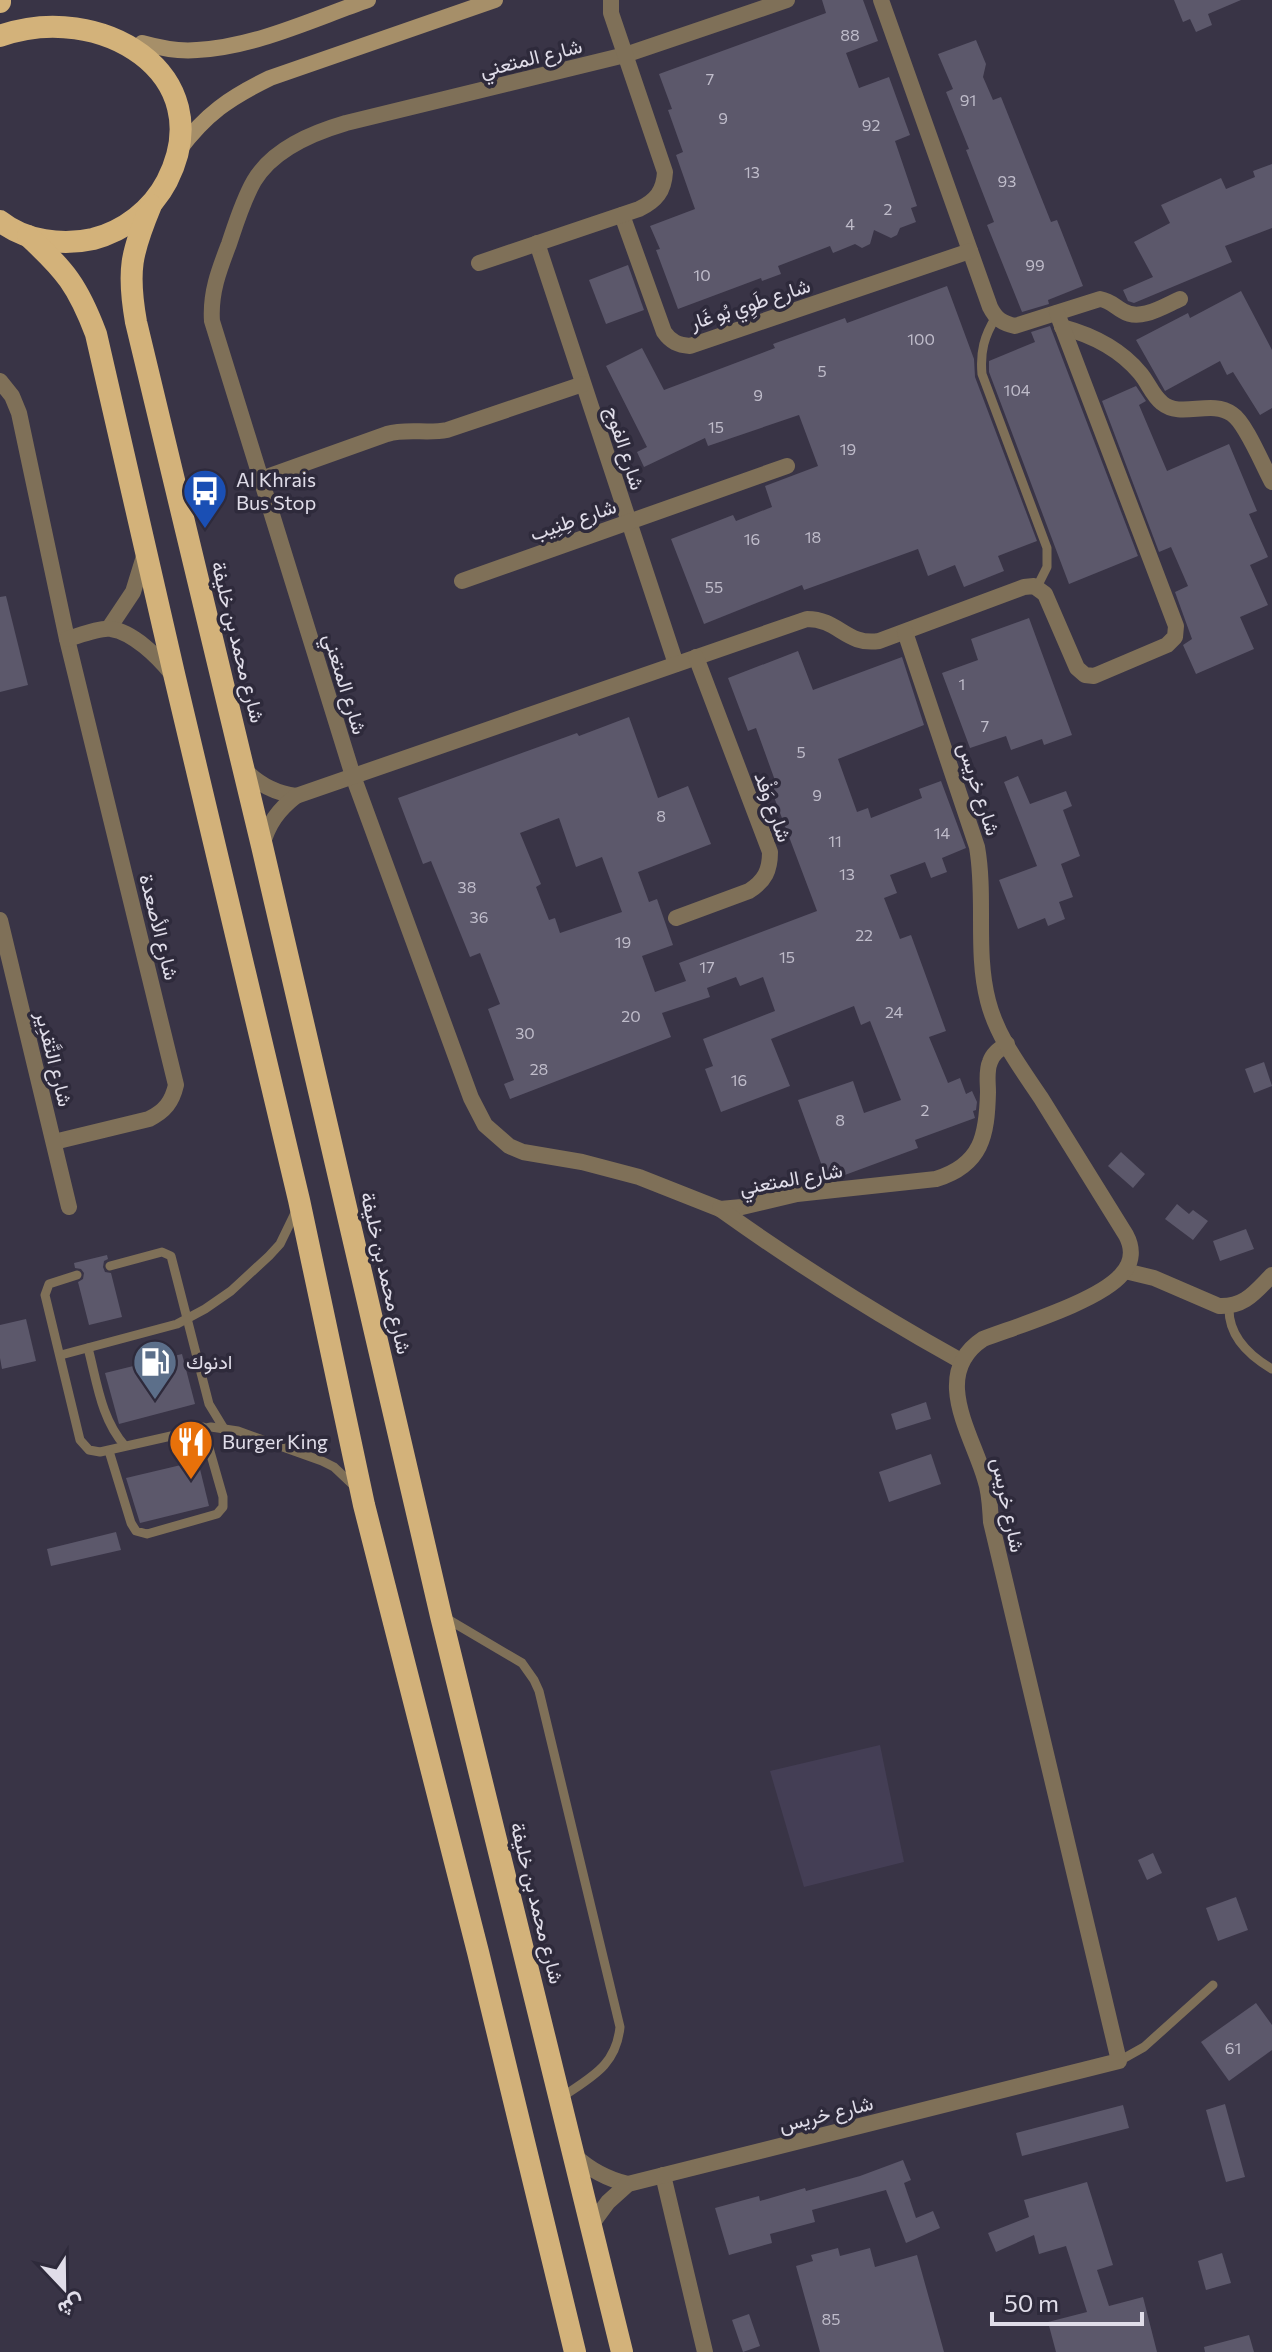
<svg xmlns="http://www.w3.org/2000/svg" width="1272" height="2352" font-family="Commissioner,Vazirmatn,sans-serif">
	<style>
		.built { fill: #443e55 }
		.building { fill: #5c586b; fill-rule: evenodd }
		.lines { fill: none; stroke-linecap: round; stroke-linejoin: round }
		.service { stroke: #7f7058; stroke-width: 9 }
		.minor { stroke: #7f7058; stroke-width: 16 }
		.secondary { stroke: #a68f69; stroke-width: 16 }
		.trunk { stroke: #d3b27a; stroke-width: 22 }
		.labels { text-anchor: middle; stroke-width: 7; stroke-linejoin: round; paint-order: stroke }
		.number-label { font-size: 16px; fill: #bfbcca }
		.street-label { font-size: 20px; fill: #e0dde9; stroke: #2e2a3b }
		.poi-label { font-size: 20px; fill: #e0dde9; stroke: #2e2a3b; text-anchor: start }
	</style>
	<rect width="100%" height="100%" fill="#393446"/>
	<!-- built -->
	<path class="built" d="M880,1745L904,1862L804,1887L770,1771Z"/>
	<!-- building -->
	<g class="building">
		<path d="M822,0H863L878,41L846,53L859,88L889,77L910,135L895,141L917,206L911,208L916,222L900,228L897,235L891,238L874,230L870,244L862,248L855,244L833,253L830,246L778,266L781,274L762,281L761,278L678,309L656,250L660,249L650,226L695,209L676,155L683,152L668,110L672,109L659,74L826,13Z"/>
		<path d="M1174,0H1241L1208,14L1212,25L1196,32L1190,19L1183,22Z"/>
		<path d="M976,40L986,64L983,77L993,100L1001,97L1051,222L1057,220L1083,286L1048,300L1049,304L1022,312L987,225L994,222L966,150L969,149L946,92L953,89L938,54Z"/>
		<path d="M1272,164V228L1225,246L1232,262L1134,303L1128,301L1123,290L1153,277L1134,242L1170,223L1161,205L1221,178L1226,189L1255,177L1253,171Z"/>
		<path d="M628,265L644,310L606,324L589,280Z"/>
		<path d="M947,286L974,359L975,377L1037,541L998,556L1004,571L964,587L955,565L928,576L918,549L804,590L802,585L704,624L671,539L733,515L736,521L772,507L765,486L818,466L799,415L708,446L705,438L644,467L637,452L647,447L606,366L642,348L664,390L775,348L773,344L845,318L847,323Z"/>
		<path d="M1241,291L1272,350V408L1260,415L1233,372L1227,375L1220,361L1165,391L1136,340L1188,313L1190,318Z"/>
		<path d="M1050,326L1138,556L1069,584L989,372V361L1035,342L1031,332Z"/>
		<path d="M1136,386L1146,401L1139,405L1167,471L1229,444L1257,511L1249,514L1268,557L1250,565L1268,605L1240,617L1254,649L1196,674L1183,645L1192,639L1175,592L1188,586L1171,547L1159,552L1102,401Z"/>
		<path d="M6,596L28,685L0,692V597Z"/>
		<path d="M1029,618L1072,735L1044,745L1042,739L1011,750L1006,736L970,748L942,673L978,660L971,639Z"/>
		<path d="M798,651L813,690L902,657L924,725L838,759L857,812L868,808L871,818L922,798L919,789L941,781L966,848L942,858L947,872L931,878L925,862L890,875L897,893L884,898L900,939L911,935L946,1031L929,1037L948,1083L960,1078L966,1094L972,1091L977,1102L976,1110L973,1111L975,1118L915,1140L918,1148L834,1179L824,1180L819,1167L822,1166L798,1100L853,1081L864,1113L901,1100L870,1021L861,1025L854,1006L771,1039L790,1086L721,1112L705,1069L713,1066L703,1039L775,1011L763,977L740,986L736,977L707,988L710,997L662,1013L671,1037L510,1099L504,1084L514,1080L488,1009L500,1004L480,953L470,957L431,861L423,864L398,798L577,733L579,736L629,717L658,798L688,786L711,844L638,872L649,902L657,899L673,945L642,956L655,992L686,981L679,963L817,911L771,789L777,786L756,728L748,731L728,678ZM559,818L576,867L602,857L622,912L560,933L555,918L549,920L536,887L541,884L520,833Z"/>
		<path d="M1018,776L1030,804L1066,791L1072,806L1063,810L1080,856L1061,864L1073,897L1059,902L1065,919L1048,926L1045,918L1018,929L999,880L1037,866L1004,782Z"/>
		<path d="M1264,1062L1272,1086L1254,1093L1245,1069Z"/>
		<path d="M1121,1152L1145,1174L1133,1188L1108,1166Z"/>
		<path d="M1177,1204L1189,1214L1193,1210L1208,1221L1193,1240L1165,1219Z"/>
		<path d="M1246,1229L1254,1249L1220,1261L1213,1241Z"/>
		<path d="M107,1255L108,1259L104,1261L103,1267L105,1272L111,1273L122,1317L89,1325L78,1282L83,1279L84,1273L81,1269L75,1268L74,1263Z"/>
		<path d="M26,1319L36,1361L2,1369L0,1358V1325Z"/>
		<path d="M182,1354L195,1404L119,1424L105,1373Z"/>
		<path d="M926,1402L931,1419L896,1430L891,1414Z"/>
		<path d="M931,1454L941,1484L889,1502L879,1472Z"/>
		<path d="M198,1461L209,1506L140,1523L126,1478Z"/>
		<path d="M116,1532L121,1550L51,1566L47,1549Z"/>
		<path d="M1153,1853L1162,1873L1147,1880L1138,1860Z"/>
		<path d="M1236,1897L1248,1930L1218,1941L1206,1908Z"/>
		<path d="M1256,2003L1272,2025V2050L1229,2081L1201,2042Z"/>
		<path d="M1225,2104L1245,2177L1226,2182L1206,2110Z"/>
		<path d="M1123,2105L1129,2128L1022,2156L1016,2133Z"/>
		<path d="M903,2160L911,2180L904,2183L916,2218L933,2211L940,2228L906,2243L886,2190L812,2210L815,2222L770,2234L772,2243L729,2255L715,2208L759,2196L760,2201L805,2188L806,2191L860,2176Z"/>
		<path d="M1087,2182L1113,2265L1097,2270L1109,2306L1143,2297L1157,2352H1056L1048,2322L1087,2312L1066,2246L1039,2254L1034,2235L996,2252L988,2233L1029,2217L1024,2200Z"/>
		<path d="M838,2248L840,2256L870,2248L875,2267L917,2255L944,2352H820L796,2266L813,2261L811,2255Z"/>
		<path d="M1222,2253L1231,2283L1206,2290L1198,2261Z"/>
		<path d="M749,2314L760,2346L743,2352L732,2320Z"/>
		<path d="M1249,2335L1254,2352H1205L1204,2347Z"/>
	</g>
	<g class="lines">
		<!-- service -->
		<g class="service">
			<path d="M996,317C984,336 980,352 982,374L1047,548V567L1037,587"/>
			<path d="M110,1266L162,1252L171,1256L209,1404L223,1427"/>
			<path d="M77,1275L49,1284L45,1295L80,1440L89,1450L100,1452L211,1427L238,1431L322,1461L334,1467L353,1485"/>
			<path d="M1229,1307C1228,1335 1248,1355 1272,1369"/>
			<path d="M88,1348C97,1382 101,1419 125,1446"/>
			<path d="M61,1355L177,1324L205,1309L231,1291L269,1256L280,1244L296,1211"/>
			<path d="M109,1451L131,1523L136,1531L147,1534L217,1514L223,1507V1497L203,1427"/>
			<path d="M444,1617L522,1663L534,1680L539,1691L620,2027C616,2066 591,2077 562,2097"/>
			<path d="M1119,2061L1144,2047L1213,1985"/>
		</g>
		<!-- minor -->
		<g class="minor">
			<path d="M787,0L625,55L346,123C312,133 273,149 254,181C243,200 236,223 229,244C219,270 210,293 212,321L353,776L471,1098L485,1125L509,1146L523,1152L582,1162L639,1177L720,1209L742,1207L797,1194L936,1179C982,1165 987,1135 988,1092C988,1083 986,1071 990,1062C993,1053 1000,1049 1007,1044"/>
			<path d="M881,0L990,307C996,319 1002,323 1015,326L1100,299C1111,301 1114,306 1123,311C1140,322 1164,306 1180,299"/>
			<path d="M622,215L664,332C671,342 678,345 690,346L970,251"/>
			<path d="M537,243L676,664"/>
			<path d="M479,263L639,209C656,201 664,191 665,172L611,13V0"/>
			<path d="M1062,327C1092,335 1120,349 1140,373C1148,382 1152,395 1162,403C1181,419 1211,399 1232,414C1246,423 1263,466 1272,482"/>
			<path d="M0,381L12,396L19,413L67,639L176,1085C172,1102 165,1111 149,1119L54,1142"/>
			<path d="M261,479L387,434C407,428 427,434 447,430L583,384"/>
			<path d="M462,581L787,466"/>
			<path d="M109,628L133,592L145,553"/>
			<path d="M67,639C78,636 101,627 111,629C133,632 158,657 171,673"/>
			<path d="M244,769C259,785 275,793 296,796"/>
			<path d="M262,846C268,824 278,810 296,796L807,619C839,619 846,646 879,641L1024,587L1034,586L1045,594L1077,668L1085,675L1094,676L1167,645L1175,637L1176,626L1057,313"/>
			<path d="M676,918L749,891C765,881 770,870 770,852L696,657"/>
			<path d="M0,920L69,1207"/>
			<path d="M720,1209C797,1264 878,1315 961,1361"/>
			<path d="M1125,1271L1154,1278L1219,1306C1245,1307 1255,1292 1272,1275"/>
			<path d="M574,2155C590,2170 607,2179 628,2184"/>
			<path d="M663,2175L705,2352"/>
			<path d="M591,2225L608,2202L628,2184L1119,2061L991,1522C990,1508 990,1493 985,1479C972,1434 930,1374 983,1339C1017,1326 1100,1301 1122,1274C1133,1262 1133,1248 1126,1235C1097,1189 1069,1143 1041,1098C1021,1068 997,1037 988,1001C975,951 986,898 977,847L905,632"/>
		</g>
		<!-- secondary -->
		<g class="secondary">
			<path d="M142,43C160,48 178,52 197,50C255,47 313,19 368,0"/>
			<path d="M179,150C206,114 229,98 270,78L495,0"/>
		</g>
		<!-- trunk -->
		<g class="trunk">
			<path d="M0,2V0"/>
			<path d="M0,36C99,0 222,73 167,181C152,210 124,231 93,239C62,246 25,241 0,221"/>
			<path d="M151,205C131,253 127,271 136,322L262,846L441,1616L622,2352"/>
			<path d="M28,236C65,270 78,286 96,334L175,678L299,1200L364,1505L478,1952L575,2352"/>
		</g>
	</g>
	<!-- icons -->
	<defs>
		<g id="bus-pin" transform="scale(2.3)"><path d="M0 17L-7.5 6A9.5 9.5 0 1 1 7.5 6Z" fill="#1a4fb4" stroke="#2e2a3b"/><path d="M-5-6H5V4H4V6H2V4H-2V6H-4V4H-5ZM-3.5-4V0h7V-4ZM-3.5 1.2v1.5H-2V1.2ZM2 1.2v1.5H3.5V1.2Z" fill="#fff"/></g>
		<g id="fuel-pin" transform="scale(2.3)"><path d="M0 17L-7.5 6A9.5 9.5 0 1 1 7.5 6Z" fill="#5c6f8a" stroke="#2e2a3b"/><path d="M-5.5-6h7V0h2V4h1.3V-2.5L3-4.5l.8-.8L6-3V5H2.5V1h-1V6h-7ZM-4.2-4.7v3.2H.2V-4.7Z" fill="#fff"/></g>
		<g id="restaurant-pin" transform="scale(2.3)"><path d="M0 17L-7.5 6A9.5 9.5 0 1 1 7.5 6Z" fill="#e8710a" stroke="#2e2a3b"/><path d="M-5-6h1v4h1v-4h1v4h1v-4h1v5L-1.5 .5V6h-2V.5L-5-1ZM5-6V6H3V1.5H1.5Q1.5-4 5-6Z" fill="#fff"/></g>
	</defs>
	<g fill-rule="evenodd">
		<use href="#bus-pin" x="205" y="491"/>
		<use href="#fuel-pin" x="155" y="1362"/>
		<use href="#restaurant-pin" x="191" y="1442"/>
	</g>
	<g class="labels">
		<!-- number labels -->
		<g class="number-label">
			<text x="850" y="41">88</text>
			<text x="710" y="85">7</text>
			<text x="968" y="106">91</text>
			<text x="723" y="124">9</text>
			<text x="871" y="131">92</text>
			<text x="752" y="178">13</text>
			<text x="1007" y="187">93</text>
			<text x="888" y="215">2</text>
			<text x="850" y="230">4</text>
			<text x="1035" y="271">99</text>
			<text x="702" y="281">10</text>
			<text x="921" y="345">100</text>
			<text x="822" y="377">5</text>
			<text x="1017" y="396">104</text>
			<text x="758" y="401">9</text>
			<text x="716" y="433">15</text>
			<text x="848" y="455">19</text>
			<text x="813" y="543">18</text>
			<text x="752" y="545">16</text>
			<text x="714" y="593">55</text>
			<text x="962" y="690">1</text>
			<text x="985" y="732">7</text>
			<text x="801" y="758">5</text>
			<text x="817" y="801">9</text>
			<text x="661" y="822">8</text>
			<text x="942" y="839">14</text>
			<text x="835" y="847">11</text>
			<text x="847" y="880">13</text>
			<text x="467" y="893">38</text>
			<text x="479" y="923">36</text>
			<text x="864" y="941">22</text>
			<text x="623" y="948">19</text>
			<text x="787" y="963">15</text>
			<text x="707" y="973">17</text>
			<text x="894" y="1018">24</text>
			<text x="631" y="1022">20</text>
			<text x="525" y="1039">30</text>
			<text x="539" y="1075">28</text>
			<text x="739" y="1086">16</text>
			<text x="925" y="1116">2</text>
			<text x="840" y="1126">8</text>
			<text x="1233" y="2054">61</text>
			<text x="831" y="2325">85</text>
		</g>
		<!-- street labels -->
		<g class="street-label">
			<text transform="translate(531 58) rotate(-14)" y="7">شارع المتعني</text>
			<text transform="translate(750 304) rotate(-18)" y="7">شارع طَوِي بُو غَار</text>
			<text transform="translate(625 448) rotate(72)" y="7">شارع الفوج</text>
			<text transform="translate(573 520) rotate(-19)" y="7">شارع طِنِيب</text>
			<text transform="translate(238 642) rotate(76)" y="7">شارع محمد بن خليفة</text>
			<text transform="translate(345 684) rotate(73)" y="7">شارع المتعني</text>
			<text transform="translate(979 789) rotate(72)" y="7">شارع خريس</text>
			<text transform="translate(773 807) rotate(70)" y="7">شارع وَفْد</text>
			<text transform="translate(159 927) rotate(76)" y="7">شارع الأصعدة</text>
			<text transform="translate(54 1059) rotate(76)" y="7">شارع التَّقدِير</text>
			<text transform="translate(791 1179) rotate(-10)" y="7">شارع المتعني</text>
			<text transform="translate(386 1273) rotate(77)" y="7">شارع محمد بن خليفة</text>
			<text transform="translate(1008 1505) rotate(78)" y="7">شارع خريس</text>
			<text transform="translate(537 1903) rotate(76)" y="7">شارع محمد بن خليفة</text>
			<text transform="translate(826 2114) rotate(-14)" y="7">شارع خريس</text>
		</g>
		<!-- poi labels -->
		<g class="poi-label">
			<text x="236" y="487">Al Khrais<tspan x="236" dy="23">Bus Stop</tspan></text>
			<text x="186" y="1369">ادنوك</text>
			<text x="222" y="1449">Burger King</text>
		</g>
	</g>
	<!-- north arrow -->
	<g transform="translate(64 2288) rotate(158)" stroke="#2e2a3b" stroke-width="6" paint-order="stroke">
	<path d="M0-6L14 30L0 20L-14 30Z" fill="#e0dde9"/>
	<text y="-12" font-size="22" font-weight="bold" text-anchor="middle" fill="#e0dde9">ش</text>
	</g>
	<!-- scale -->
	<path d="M992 2312v12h150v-12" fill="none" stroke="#e0dde9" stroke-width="4"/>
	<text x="1004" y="2312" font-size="24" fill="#e0dde9" stroke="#2e2a3b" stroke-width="6" paint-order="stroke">50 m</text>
</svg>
